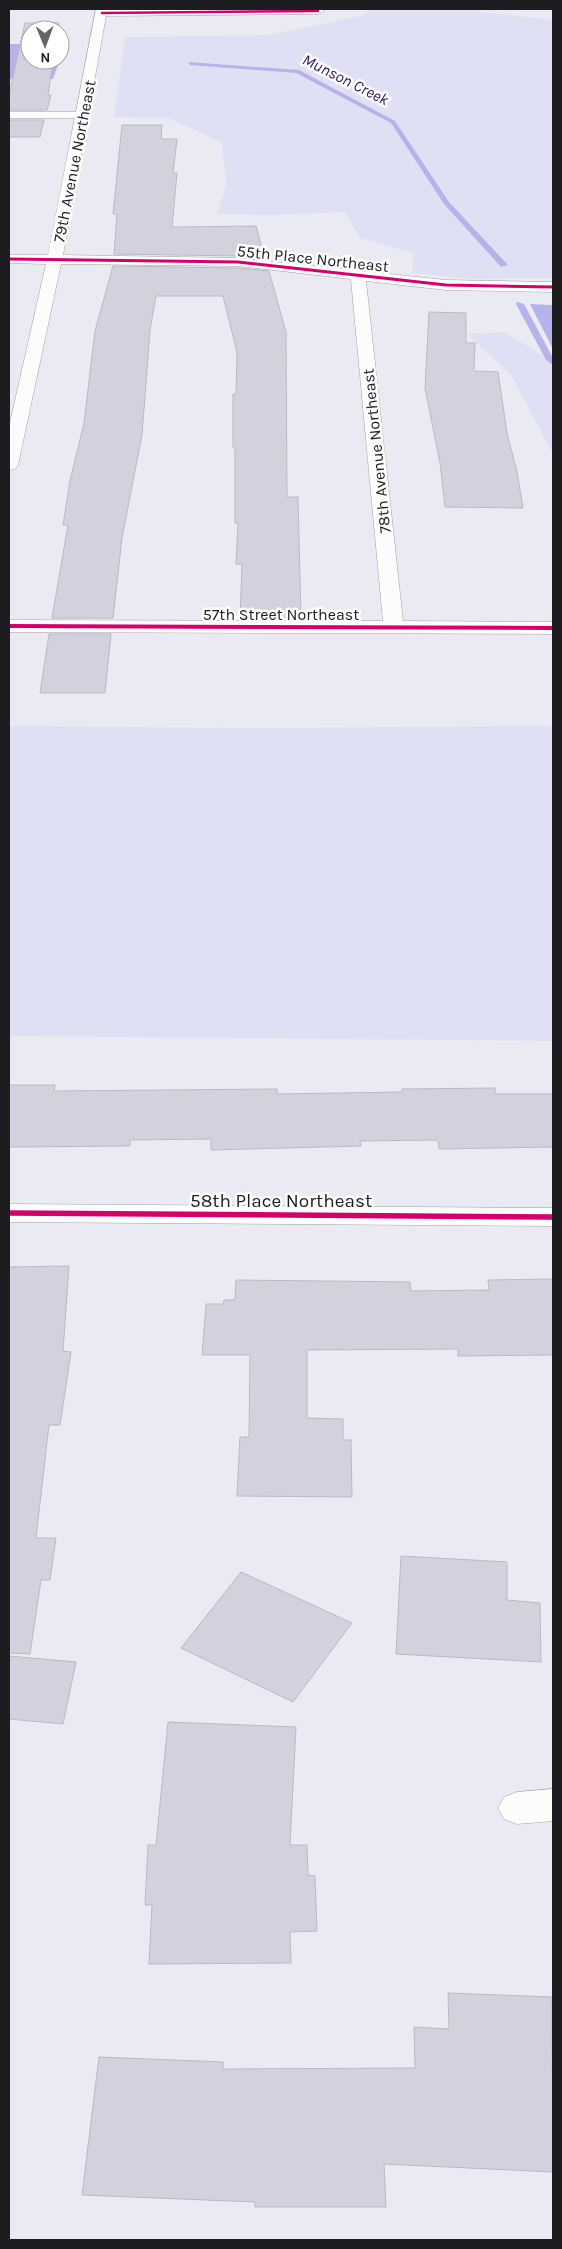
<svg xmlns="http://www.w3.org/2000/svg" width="562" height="2249" font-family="Karla,sans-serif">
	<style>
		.green { fill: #e0e0f5 }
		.water { fill: #b6b3ea }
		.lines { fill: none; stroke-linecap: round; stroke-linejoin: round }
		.stream { fill: #b6b3ea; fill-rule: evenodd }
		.building { fill: #d2d2df; stroke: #babbc0 }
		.lane-casing { stroke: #a1a1a7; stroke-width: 1 }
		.street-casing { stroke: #a1a1a7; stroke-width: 1 }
		.lane { fill: #fcfcfd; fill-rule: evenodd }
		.street { fill: #fcfcfd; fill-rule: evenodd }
		.cycleway-far3-casing { stroke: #fff; stroke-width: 4 }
		.cycleway-far2-casing { stroke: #fff; stroke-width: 5 }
		.cycleway-far1-casing { stroke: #fff; stroke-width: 6 }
		.cycleway-casing { stroke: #fff; stroke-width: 9 }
		.cycleway-far3 { stroke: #d6006c; stroke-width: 2.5 }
		.cycleway-far2 { stroke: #d6006c; stroke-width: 3 }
		.cycleway-far1 { stroke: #d6006c; stroke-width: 4 }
		.cycleway { stroke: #d6006c; stroke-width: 5.5 }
		.labels { text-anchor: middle; stroke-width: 5; stroke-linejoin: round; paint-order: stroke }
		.far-water-label { font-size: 16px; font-style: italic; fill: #29136a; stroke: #fff }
		.far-street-label { font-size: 16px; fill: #1c1c21; stroke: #fff }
		.street-label { font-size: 19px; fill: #1c1c21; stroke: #fff }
	</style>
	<rect width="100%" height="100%" fill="#eaeaf2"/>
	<!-- green -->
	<g class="green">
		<path d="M371,9H485L479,12L553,20V278L474,279L412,273L414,253L360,238L345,212L272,215L217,214L227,183L221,142L169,118L114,117L125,37L268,35L361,16Z"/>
		<path d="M505,332L553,362V454L511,375L467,334Z"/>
		<path d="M9,726L243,728L553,726V1041L9,1036Z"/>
	</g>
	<!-- water -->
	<g class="water">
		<path d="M9,44H30V60H60L53,79H9Z"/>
		<path d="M530,304L553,305V349Z"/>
	</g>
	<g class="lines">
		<!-- stream -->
		<g class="stream">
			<path d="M188,62L299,70L395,121L449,202L508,265L501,267L444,204L391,123L296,73L190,65Z"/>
			<path d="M517,302L524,304L553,358V365L546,360L516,304Z"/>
		</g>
	</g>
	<!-- building -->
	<g class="building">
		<path d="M25,23H59L58,30H30V60H53L48,95H51L47,110H9V95Z"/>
		<path d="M9,120H44L40,137H9Z"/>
		<path d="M122,125H162L161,139H177L173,173H177L172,227L256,226L265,259L238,256L114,254L117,214H113Z"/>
		<path d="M113,266L238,268L269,271L286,332L287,497H298L301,617L240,619L242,564H236L238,523H235V448H233V394H236L237,352L223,296H156L150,330L142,435L122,538L113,618H52L68,525H63L70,481L84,423L95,331Z"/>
		<path d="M429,312L466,313V343H475L474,371L498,372L507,433L517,472L523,508L445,507L440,463L425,388Z"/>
		<path d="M49,634H111L105,693H40Z"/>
		<path d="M9,1085H55L54,1091L277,1089V1094L402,1092V1089L495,1088V1094H553V1147L439,1149L438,1140L360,1141L361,1146L211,1150V1139L130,1140V1146L9,1147Z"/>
		<path d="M69,1266L63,1351L71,1352L60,1425H49L36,1538H56L50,1580H41L30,1654L9,1653V1267Z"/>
		<path d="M553,1279V1355L458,1356V1349L307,1350V1418L343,1419V1440H351L352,1497L237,1496L240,1437H249L250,1355H202L206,1304H223L224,1300H235L236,1280L410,1282L411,1291L489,1290L488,1280Z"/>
		<path d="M401,1556L507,1562V1600L540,1603L541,1662L396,1654Z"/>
		<path d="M241,1572L352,1623L293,1702L181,1648Z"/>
		<path d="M9,1656L76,1662L63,1724L9,1719Z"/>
		<path d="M168,1722L296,1727L290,1845H307L308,1875L315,1876L317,1931L290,1932L291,1963L149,1964L152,1905H145L148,1845H156Z"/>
		<path d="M448,1993L552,1997L553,2172L384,2164L386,2207H255V2202L82,2195L99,2057L223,2062V2069L415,2068L414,2027L449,2029Z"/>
	</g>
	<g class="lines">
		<!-- lane casing -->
		<g class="lane-casing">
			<path id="lane" d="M9,112H82L88,115L82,118H9Z"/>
		</g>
		<!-- street casing -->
		<g class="street-casing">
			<g id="street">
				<path d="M96,9H322L324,11L318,14L106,16L63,255L238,258L446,280L553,282V292L446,290L366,281L403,621L553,622V634L9,632V620L383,621L351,279L238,266L61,264L18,465L15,469L9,470V427L46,264L9,263V255H48Z"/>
				<path d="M9,1204L553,1208V1226L9,1222Z"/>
				<path d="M553,1789V1821L517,1824L504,1819L498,1808L504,1797L517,1792Z"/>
			</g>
		</g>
		<!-- lane -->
		<use href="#lane" class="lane"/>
		<!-- street -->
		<use href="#street" class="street"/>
		<!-- cycleway-far3 casing -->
		<g class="cycleway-far3-casing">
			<path id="cycleway-far3" d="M102,13L318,11"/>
		</g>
		<!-- cycleway-far2 casing -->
		<g class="cycleway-far2-casing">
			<path id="cycleway-far2" d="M9,259L238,262L446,285L553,287"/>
		</g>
		<!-- cycleway-far1 casing -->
		<g class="cycleway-far1-casing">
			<path id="cycleway-far1" d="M9,626L553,628"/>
		</g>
		<!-- cycleway casing -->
		<g class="cycleway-casing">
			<path id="cycleway" d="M9,1213L553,1217"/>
		</g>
		<!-- cycleway-far3 -->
		<use href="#cycleway-far3" class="cycleway-far3"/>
		<!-- cycleway-far2 -->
		<use href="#cycleway-far2" class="cycleway-far2"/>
		<!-- cycleway-far1 -->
		<use href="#cycleway-far1" class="cycleway-far1"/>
		<!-- cycleway -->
		<use href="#cycleway" class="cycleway"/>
	</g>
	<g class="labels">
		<!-- far-water labels -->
		<g class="far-water-label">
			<text transform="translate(346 79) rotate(27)" y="6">Munson Creek</text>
		</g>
		<!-- far-street labels -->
		<g class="far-street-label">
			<text transform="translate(74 161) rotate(-79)" y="6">79th Avenue Northeast</text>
			<text transform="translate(313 258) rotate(6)" y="6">55th Place Northeast</text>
			<text transform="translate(376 451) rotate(-96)" y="6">78th Avenue Northeast</text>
			<text x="281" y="620">57th Street Northeast</text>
		</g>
		<!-- street labels -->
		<g class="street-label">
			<text x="281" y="1207">58th Place Northeast</text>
		</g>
	</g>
	<!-- border -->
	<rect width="562" height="2249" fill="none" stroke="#1c1c21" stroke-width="20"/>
	<!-- north arrow -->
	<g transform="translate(45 45) rotate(179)"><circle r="24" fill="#ffffff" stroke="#a4a4a6"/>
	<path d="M0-4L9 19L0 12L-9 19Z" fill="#64646a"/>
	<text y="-8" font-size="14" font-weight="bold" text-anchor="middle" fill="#1c1c21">N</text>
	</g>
</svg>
